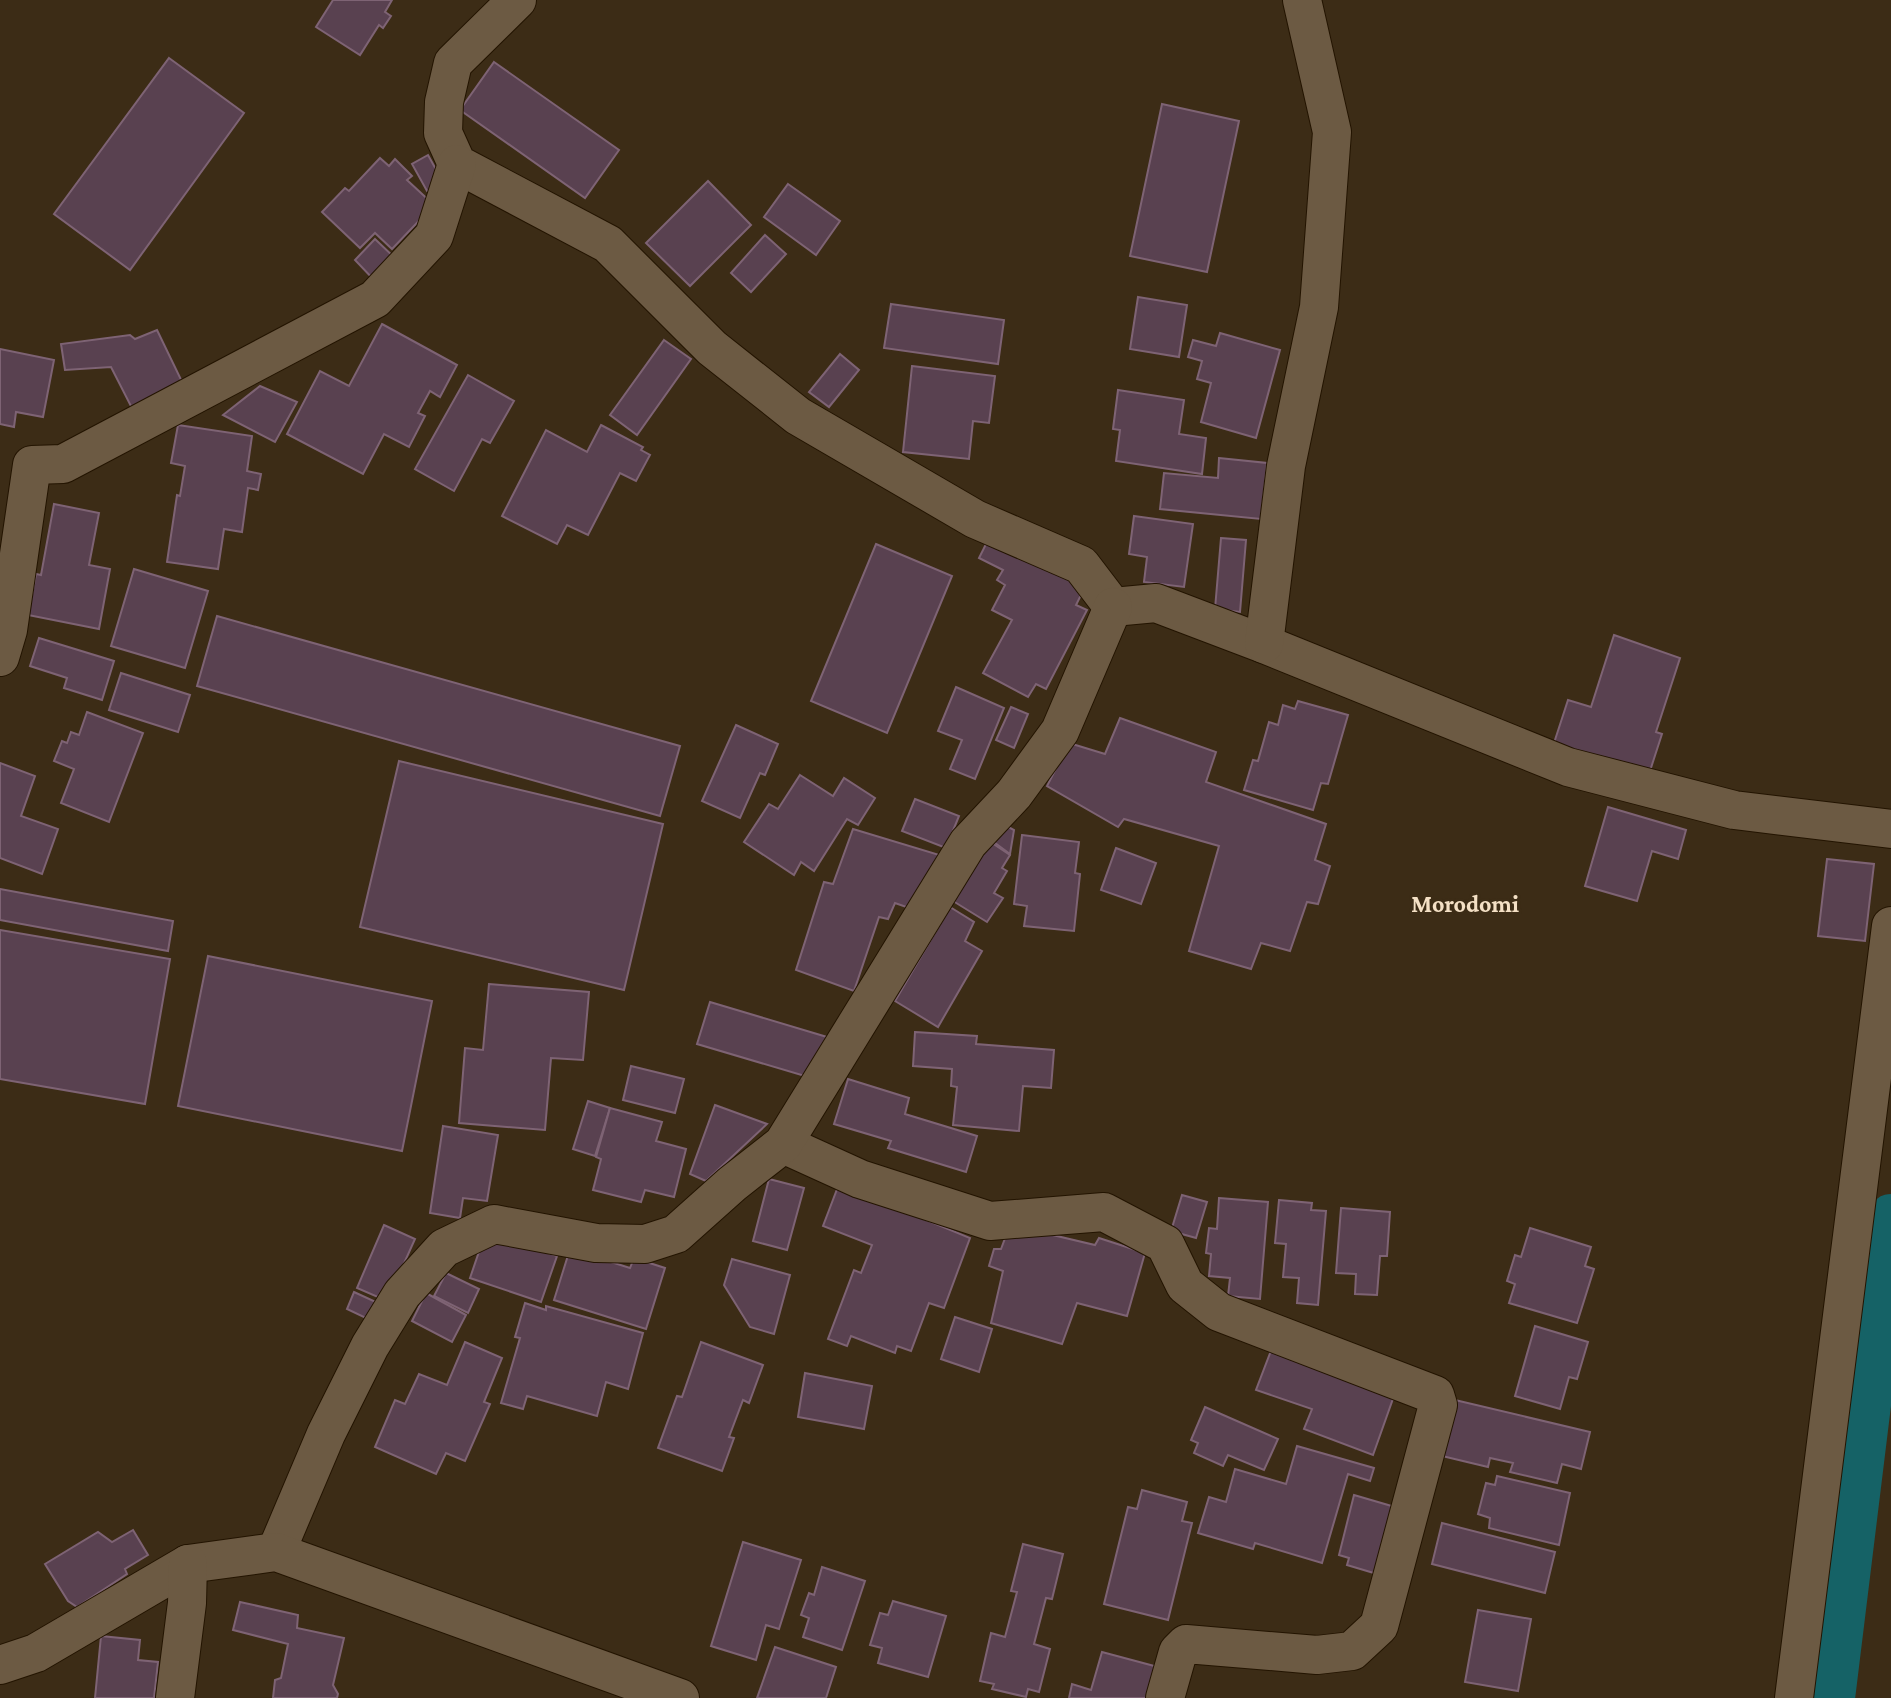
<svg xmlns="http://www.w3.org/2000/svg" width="1891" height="1698" font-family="'Crimson Pro',serif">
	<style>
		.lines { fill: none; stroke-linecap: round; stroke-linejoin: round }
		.canal { stroke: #156266; stroke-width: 46 }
		.building { fill: #594150; stroke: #7e6374; stroke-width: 2 }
		.street-casing { stroke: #231401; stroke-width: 40 }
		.street { stroke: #6c5a43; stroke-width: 38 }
		.labels { text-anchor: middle; stroke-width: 6; stroke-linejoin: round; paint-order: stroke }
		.quarter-label { font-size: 24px; font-weight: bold; fill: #f4e0c5; stroke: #3c2c16 }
	</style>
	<rect width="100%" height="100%" fill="#3c2c16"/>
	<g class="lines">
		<!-- canal -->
		<path class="canal" d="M1832,1698L1891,1217"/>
	</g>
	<!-- building -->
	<g class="building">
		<path d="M333,0H392L385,12L391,16L383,28L379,25L360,55L316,27Z"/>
		<path d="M169,58L244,113L130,270L54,214Z"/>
		<path d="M494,62L619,150L585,198L460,110Z"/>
		<path d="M1162,104L1239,121L1207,272L1130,256Z"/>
		<path d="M428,155L443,182L427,191L412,164Z"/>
		<path d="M380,158L389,166L395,159L412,176L407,180L434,205L392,249L375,233L360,248L322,212L345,188L349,191Z"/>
		<path d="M708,181L751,225L690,286L646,243Z"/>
		<path d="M788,184L840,221L816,255L764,217Z"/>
		<path d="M765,235L786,254L751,292L731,273Z"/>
		<path d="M375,239L397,260L376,282L355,260Z"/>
		<path d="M1138,297L1187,305L1179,357L1130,349Z"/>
		<path d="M891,304L1004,320L998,364L884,348Z"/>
		<path d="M382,324L457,365L440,397L430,391L418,413L425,416L409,447L384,434L363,474L287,434L320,371L349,386Z"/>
		<path d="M157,330L187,392L137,418L111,367L65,370L61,344L130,335L135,339Z"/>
		<path d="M1220,333L1280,350L1256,438L1201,422L1211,383L1197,379L1202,361L1188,357L1193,340L1216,346Z"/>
		<path d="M664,340L691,359L637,435L610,415Z"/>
		<path d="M0,349L54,360L43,417L16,412L14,427L0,424Z"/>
		<path d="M840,354L859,370L829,407L809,392Z"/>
		<path d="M912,366L995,376L989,423L973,421L969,459L903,452Z"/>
		<path d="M468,375L514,401L490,443L482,439L454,491L415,469Z"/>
		<path d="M260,386L297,402L275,442L223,415Z"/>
		<path d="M1118,390L1184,400L1179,434L1206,438L1202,474L1116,461L1120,430L1113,429Z"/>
		<path d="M178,425L252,436L247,471L261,474L258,490L248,488L242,532L224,529L218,569L167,562L177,495L180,496L185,466L171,463Z"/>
		<path d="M601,425L643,447L641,450L650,455L636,481L620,473L588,535L567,525L557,544L502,516L546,430L587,452Z"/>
		<path d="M1219,458L1267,463L1261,519L1160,509L1164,473L1218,478Z"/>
		<path d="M54,504L99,513L89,565L110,569L99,629L28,615L36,574L41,575Z"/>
		<path d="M1134,516L1193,524L1184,587L1144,582L1147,557L1129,554Z"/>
		<path d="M990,536L1086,585L1076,605L1087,610L1046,689L1036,684L1028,697L983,673L1012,620L992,610L1005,585L997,580L1003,570L979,558Z"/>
		<path d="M1221,538L1246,540L1240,612L1215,609Z"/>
		<path d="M876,544L952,576L887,733L811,701Z"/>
		<path d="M134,569L208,591L185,668L111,646Z"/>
		<path d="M217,616L680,746L660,816L197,686Z"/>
		<path d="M1614,635L1680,658L1656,732L1662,734L1649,774L1554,743L1568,700L1591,707Z"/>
		<path d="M39,638L114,661L102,700L64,688L67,678L30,666Z"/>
		<path d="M121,673L190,695L178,732L109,710Z"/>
		<path d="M956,687L1004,708L975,779L950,769L962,740L938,731Z"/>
		<path d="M1298,701L1348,715L1328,784L1321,783L1313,810L1244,790L1253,760L1258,761L1269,722L1278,725L1283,705L1295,709Z"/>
		<path d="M1011,707L1028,714L1014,748L996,740Z"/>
		<path d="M87,712L143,733L109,822L61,803L74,769L54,761L62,741L67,743L71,732L79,735Z"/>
		<path d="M1120,718L1216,752L1206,782L1326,824L1315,860L1330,866L1318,904L1307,902L1290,951L1261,943L1251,969L1189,951L1219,846L1124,819L1118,827L1047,786L1069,743L1105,754Z"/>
		<path d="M736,725L778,744L765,775L760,773L740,818L702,801Z"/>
		<path d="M399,761L663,824L624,990L360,927Z"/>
		<path d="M0,763L35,776L21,816L58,829L42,874L0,858Z"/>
		<path d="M800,775L833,796L844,778L875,798L858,825L847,819L814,871L801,862L794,875L744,842L769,804L778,809Z"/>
		<path d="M915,799L959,816L946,848L902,831Z"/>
		<path d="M1608,807L1686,830L1678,859L1652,851L1637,901L1585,886Z"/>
		<path d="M1001,823L1014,830L1010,854L991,840Z"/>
		<path d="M853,829L946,857L915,910L895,903L888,919L879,917L854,991L796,970L824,882L833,884Z"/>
		<path d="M1022,835L1079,842L1075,873L1080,874L1074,931L1024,926L1027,906L1014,904Z"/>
		<path d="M989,841L1010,855L1002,868L1007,871L994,893L1003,898L987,922L953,901Z"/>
		<path d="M1116,848L1156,863L1141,904L1101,890Z"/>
		<path d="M1827,859L1874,864L1865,941L1818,936Z"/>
		<path d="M0,889L173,921L168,951L0,920Z"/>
		<path d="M950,907L974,922L965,941L982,951L938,1027L895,1001Z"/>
		<path d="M0,930L170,959L145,1104L0,1079Z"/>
		<path d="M208,956L432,1001L402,1151L178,1106Z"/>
		<path d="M489,984L589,992L583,1060L551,1058L545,1130L459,1123L465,1048L483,1050Z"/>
		<path d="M710,1002L827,1037L815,1079L697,1044Z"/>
		<path d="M915,1032L977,1036L976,1044L1054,1050L1051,1088L1023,1086L1019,1131L953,1125L957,1087L951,1086L952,1069L913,1066Z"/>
		<path d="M631,1066L684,1079L675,1113L623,1100Z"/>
		<path d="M848,1079L909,1098L905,1114L977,1136L966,1172L888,1148L891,1141L834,1124Z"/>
		<path d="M588,1101L610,1108L595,1156L573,1149Z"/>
		<path d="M715,1105L767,1124L706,1181L690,1174Z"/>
		<path d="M610,1108L662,1122L656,1141L686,1149L674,1197L645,1190L641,1202L593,1190L601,1159L596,1157Z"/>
		<path d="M443,1126L498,1135L487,1201L463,1198L460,1218L430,1213Z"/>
		<path d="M769,1179L804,1188L787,1250L753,1241Z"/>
		<path d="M839,1184L970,1238L944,1308L929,1303L911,1351L897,1346L895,1353L851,1336L847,1346L828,1339L854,1270L861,1273L872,1245L823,1226Z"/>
		<path d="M1182,1195L1207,1202L1196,1238L1171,1231Z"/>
		<path d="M1219,1198L1268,1202L1260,1299L1228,1296L1230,1278L1209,1276L1211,1254L1206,1253L1209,1228L1217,1229Z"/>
		<path d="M1279,1200L1312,1203L1311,1210L1326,1211L1318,1305L1297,1303L1299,1278L1283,1277L1286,1244L1275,1243Z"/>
		<path d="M1341,1208L1390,1212L1387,1256H1380L1377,1295L1355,1294L1356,1274L1336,1273Z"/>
		<path d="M384,1225L415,1239L387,1301L357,1288Z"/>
		<path d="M1530,1228L1591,1247L1585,1266L1594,1269L1577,1323L1509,1303L1515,1284L1507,1281L1515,1255L1521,1257Z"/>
		<path d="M1040,1232L1095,1245L1099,1238L1145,1253L1127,1316L1077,1303L1062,1344L991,1323L1003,1271L989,1266L994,1249H1001L1007,1233Z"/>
		<path d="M497,1235L557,1256L541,1302L470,1278L484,1237Z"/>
		<path d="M570,1249L630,1268L634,1258L665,1268L646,1329L554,1300Z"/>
		<path d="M732,1259L790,1275L774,1334L750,1327L724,1285Z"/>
		<path d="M446,1273L479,1289L468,1313L434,1296Z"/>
		<path d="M354,1292L378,1303L370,1320L347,1309Z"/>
		<path d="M426,1293L466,1315L452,1342L412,1321Z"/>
		<path d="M525,1303L546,1310V1306L643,1333L628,1389L606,1382L597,1416L527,1396L523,1409L501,1403L520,1338L515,1337Z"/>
		<path d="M955,1317L992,1329L979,1372L941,1359Z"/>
		<path d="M1535,1326L1588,1342L1577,1379L1569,1377L1560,1409L1515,1396Z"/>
		<path d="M465,1342L502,1358L484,1402L490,1404L465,1461L446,1453L436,1474L375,1447L395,1400L405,1404L419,1374L447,1385Z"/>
		<path d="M701,1342L763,1365L749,1403L743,1400L729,1437L734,1438L722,1471L658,1448L677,1396L682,1397Z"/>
		<path d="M1272,1348L1395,1393L1373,1455L1304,1429L1312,1409L1256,1390Z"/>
		<path d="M805,1373L872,1386L864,1429L798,1417Z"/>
		<path d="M1455,1400L1590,1432L1581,1469L1562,1464L1557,1483L1510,1472L1513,1463L1490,1458L1488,1467L1442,1456Z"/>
		<path d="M1205,1407L1278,1439L1264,1470L1228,1455L1223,1466L1194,1453L1198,1443L1191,1440Z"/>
		<path d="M1297,1446L1374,1468L1370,1481L1348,1474L1322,1563L1255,1543L1253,1549L1198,1533L1209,1497L1226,1502L1235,1469L1286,1484Z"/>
		<path d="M1497,1476L1570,1493L1559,1545L1489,1528L1490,1518L1478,1514L1486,1483L1495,1485Z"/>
		<path d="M1142,1490L1187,1502L1182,1521L1192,1523L1168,1620L1104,1604L1128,1507L1137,1509Z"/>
		<path d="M1354,1495L1395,1507L1377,1574L1347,1565L1349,1558L1339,1555Z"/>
		<path d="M1442,1523L1555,1552L1545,1593L1432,1564Z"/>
		<path d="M133,1530L148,1555L125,1569L127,1574L77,1607L68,1601L45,1564L98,1532L112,1542Z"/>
		<path d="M743,1542L801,1560L779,1629L766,1625L756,1660L711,1646Z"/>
		<path d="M1023,1544L1063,1554L1052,1599L1046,1598L1034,1644L1050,1649L1039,1692L1028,1689L1026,1697L992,1689L994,1684L980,1681L991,1633L1005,1637L1017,1592L1011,1591Z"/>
		<path d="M822,1567L865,1581L842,1650L803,1637L809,1618L801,1615L809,1593L814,1595Z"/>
		<path d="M893,1601L946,1616L928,1677L878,1663L882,1648L870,1645L880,1613L888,1615Z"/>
		<path d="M240,1602L298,1615L297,1628L344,1638L333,1685L338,1694L337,1698H273L275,1680L281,1678L288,1644L233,1630Z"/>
		<path d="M1478,1610L1531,1619L1518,1691L1465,1682Z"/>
		<path d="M101,1636L140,1640L138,1660L158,1662L154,1698H95Z"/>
		<path d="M775,1647L836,1667L826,1698H757Z"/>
		<path d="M1102,1652L1158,1667L1150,1698H1069L1072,1684L1091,1690Z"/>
	</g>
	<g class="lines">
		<!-- street casing -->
		<g class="street-casing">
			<g id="street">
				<path d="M517,0L453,63L444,102L443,133L457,164L608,244L712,348L798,416L975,519L1081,565L1113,607"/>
				<path d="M1113,607L1156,603L1264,644L1568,767L1734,810L1891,829"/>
				<path d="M1264,644L1286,466L1319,307L1332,132L1302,0"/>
				<path d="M0,657L8,630L32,465L63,464L375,299L434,236L457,164"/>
				<path d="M783,1144L860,1179L990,1221L1104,1212L1165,1244L1185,1285L1219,1312L1435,1395L1438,1405L1379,1626L1352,1651L1317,1655L1186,1644L1178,1652L1165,1698"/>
				<path d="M276,1552L326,1434L370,1346L402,1294L444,1248L494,1224L596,1243L645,1244L676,1234L732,1184L783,1144L968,843L1014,794L1060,731L1113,607"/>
				<path d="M0,1665L36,1653L188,1564L276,1552L680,1698"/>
				<path d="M175,1698L187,1603L188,1564"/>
				<path d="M1794,1698L1891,926"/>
			</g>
		</g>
		<!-- street -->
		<use href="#street" class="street"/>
	</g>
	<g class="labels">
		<!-- quarter labels -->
		<g class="quarter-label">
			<text x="1465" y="912">Morodomi</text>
		</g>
	</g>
</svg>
